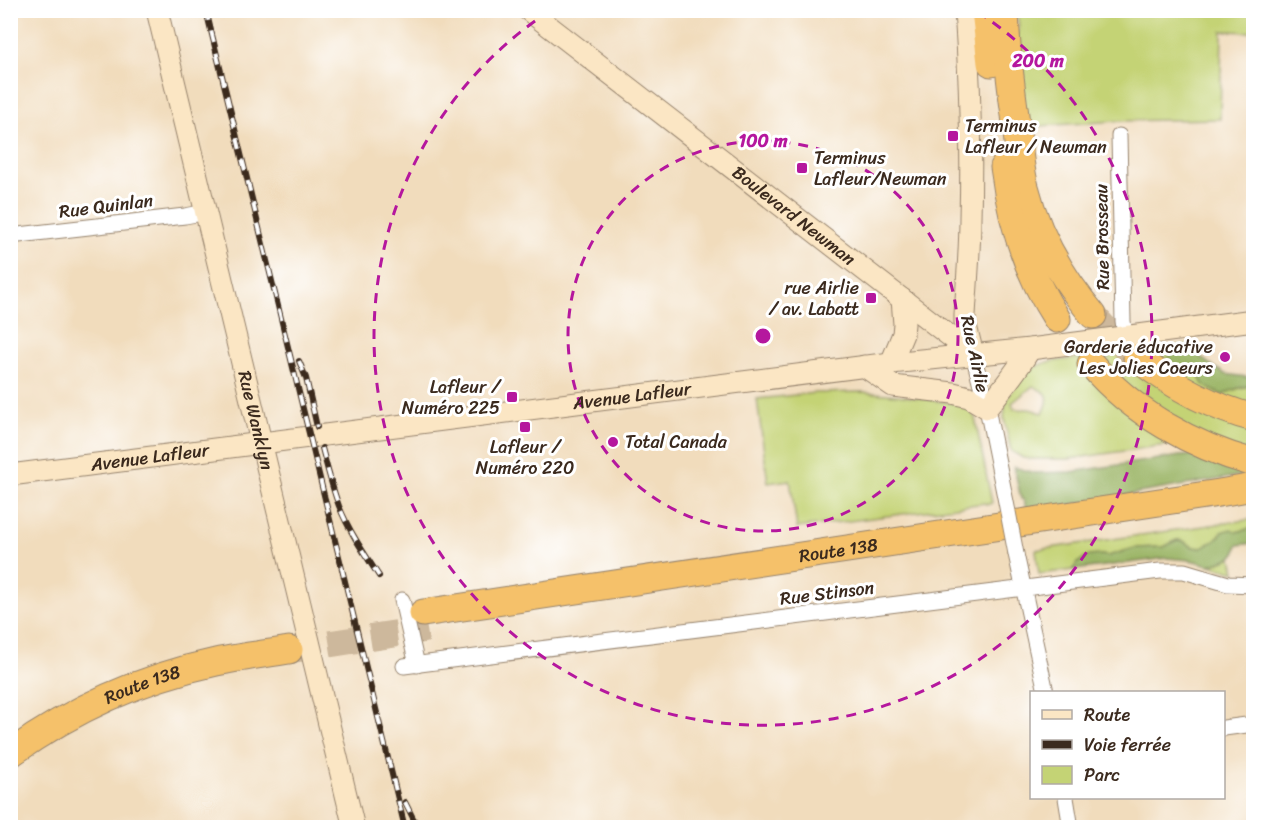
<svg xmlns="http://www.w3.org/2000/svg" width="1264" height="838" font-family="Sriracha,sans-serif">
	<style>
		.green { fill: #c4d375; stroke: #807e4a; stroke-width: 1.5; fill-rule: evenodd }
		.forest { fill: #9bb566; stroke: #6b7042; stroke-width: 1.5 }
		.lines { fill: none; stroke-linecap: round; stroke-linejoin: round }
		.highway-tunnel { stroke: #cdb89c; stroke-width: 27; stroke-dasharray: 27 14; stroke-linecap: butt }
		.street-casing { stroke: #96836d; stroke-width: 17 }
		.secondary-casing { stroke: #96836d; stroke-width: 23 }
		.highway-casing { stroke: #96836d; stroke-width: 29 }
		.street { stroke: #fff; stroke-width: 15 }
		.secondary { stroke: #fbe6c4; stroke-width: 21 }
		.highway { stroke: #f5c16b; stroke-width: 27 }
		.rail-casing { stroke: #3b2a1e; stroke-width: 6 }
		.rail { stroke: #fff; stroke-width: 4; stroke-dasharray: 11; stroke-linecap: butt }
		.street-bridge-casing { stroke: #96836d; stroke-width: 17; stroke-linecap: butt }
		.street-bridge { stroke: #fff; stroke-width: 15 }
		.ring { fill: none; stroke: #b5179e; stroke-width: 3; stroke-dasharray: 10 8 }
		.poi-dot { fill: #b5179e; stroke: #fff; stroke-width: 2 }
		.labels { text-anchor: middle; stroke-width: 6; stroke-linejoin: round; paint-order: stroke }
		.poi-label { font-size: 18px; fill: #3b2a1e; stroke: #fff; text-anchor: start }
		.street-label { font-size: 18px; fill: #3b2a1e; stroke: #fff }
		.centre { fill: #b5179e; stroke: #fff; stroke-width: 3 }
		.ring-label { font-size: 18px; text-anchor: middle; font-weight: bold; fill: #b5179e; stroke: #fff; stroke-width: 6; stroke-linejoin: round; paint-order: stroke }
	</style>
	<rect width="100%" height="100%" fill="#fff"/>
	<filter id="ink" filterUnits="userSpaceOnUse"><feTurbulence type="fractalNoise" baseFrequency=".0167" numOctaves="2"/><feDisplacementMap in="SourceGraphic" scale="12" xChannelSelector="R" yChannelSelector="G"/><feConvolveMatrix kernelMatrix="1 2 1 2 8 2 1 2 1" color-interpolation-filters="sRGB"/></filter>
	<filter id="wash" filterUnits="userSpaceOnUse"><feTurbulence type="fractalNoise" baseFrequency=".008" numOctaves="4" result="noise"/><feDisplacementMap in="SourceGraphic" scale="24" xChannelSelector="R" yChannelSelector="G"/><feGaussianBlur stdDeviation="1.35" result="paint"/><feColorMatrix in="noise" values="0 0 0 0 0 0 0 0 0 0 0 0 0 0 0 0 0 1.4 0 .05"/><feComposite in="paint" operator="in"/></filter>
	<g filter="url(#wash)">
		<rect width="100%" height="100%" fill="#f1dcbc"/>
		<!-- green -->
		<g class="green">
			<path d="M1017,11H1253V32L1222,31L1220,119L1117,121L1024,127L1013,46L1019,28Z"/>
			<path d="M1191,344L1192,350L1169,354L1174,367L1184,371L1186,369C1200,366 1213,385 1223,394C1233,390 1242,386 1253,386V456L1179,443L1069,459H1033L1023,458L1011,451L1004,419L1005,406L1007,398L1026,372L1034,367L1048,362L1102,355V359L1110,358V354ZM1033,386C1036,388 1044,391 1046,394C1050,399 1045,410 1043,413C1037,412 1033,409 1027,409C1022,409 1019,410 1014,409L1012,403Z"/>
			<path d="M863,392L897,395L960,404L970,409L975,418L992,503L986,505L985,503L797,528L790,480L768,483L757,399L815,393Z"/>
			<path d="M1253,519V528L1236,532H1222L1215,541L1200,548L1193,547L1183,541L1177,540L1164,547L1135,548L1108,556L1101,555L1077,563L1073,570L1039,574L1036,550Z"/>
			<path d="M1232,557L1235,572L1210,565Z"/>
		</g>
		<!-- forest -->
		<g class="forest">
			<path d="M1192,350L1208,363L1225,374L1253,378V386C1242,386 1233,389 1223,395C1209,388 1200,388 1199,372L1190,368L1181,372L1174,368L1168,354Z"/>
			<path d="M1195,455L1254,475H1244L1027,512L1024,500L1021,499L1014,467L1035,473L1071,472L1180,456Z"/>
			<path d="M1253,528V543L1238,545L1237,547L1235,554L1232,557L1210,565L1190,560L1167,558L1073,570L1077,563L1088,556L1101,555L1108,556L1135,548L1164,547L1177,540L1183,541L1193,547L1200,548L1215,541L1222,532L1231,529L1236,532Z"/>
		</g>
	</g>
	<g filter="url(#ink)">
		<g class="lines">
			<!-- highway-tunnel -->
			<g class="highway-tunnel">
				<path d="M1093,315L1110,334L1137,358"/>
				<path d="M289,650L427,629"/>
			</g>
			<!-- street casing -->
			<g class="street-casing">
				<g id="street">
					<path d="M1119,136L1123,321L1125,336"/>
					<path d="M10,236L185,216L207,212"/>
					<path d="M973,354L987,408L1008,512"/>
					<path d="M1016,554L1046,692"/>
					<path d="M402,600L417,665"/>
					<path d="M404,666L1160,571H1184L1228,584L1254,585"/>
					<path d="M1224,728L1254,724"/>
					<path d="M1066,798L1071,828"/>
				</g>
			</g>
			<!-- secondary casing -->
			<g class="secondary-casing">
				<g id="secondary">
					<path id="s1" d="M157,10L354,828"/>
					<path id="s2" d="M528,10L973,354"/>
					<path d="M965,10C970,80 972,149 970,218C970,250 967,282 965,315V322L973,354"/>
					<path d="M891,363L903,334L904,324L902,299"/>
					<path d="M864,366L893,386L953,393L969,397L987,408C1002,389 1018,370 1030,349"/>
					<path id="s3" d="M10,475L891,363L1030,349L1254,320"/>
				</g>
			</g>
			<!-- highway casing -->
			<g class="highway-casing">
				<g id="highway">
					<path d="M985,10L991,63"/>
					<path d="M1005,10C1006,46 1010,80 1015,115C1018,139 1019,164 1025,187C1037,235 1061,277 1093,315"/>
					<path d="M1004,167C1011,221 1027,273 1057,319"/>
					<path d="M1137,358C1172,385 1211,407 1254,418"/>
					<path d="M1091,364C1133,413 1192,446 1254,463"/>
					<path id="s4" d="M423,613L1219,493L1254,487"/>
					<path id="s5" d="M10,754C71,710 142,678 216,662C240,657 265,654 289,650"/>
				</g>
			</g>
			<!-- street -->
			<use href="#street" class="street"/>
			<!-- secondary -->
			<use href="#secondary" class="secondary"/>
			<!-- highway -->
			<use href="#highway" class="highway"/>
			<!-- rail casing -->
			<g class="rail-casing">
				<g id="rail">
					<path d="M206,10L405,828"/>
					<path d="M299,361L306,378L317,427"/>
					<path d="M322,448C327,467 332,487 339,506C349,531 364,553 379,576"/>
					<path d="M405,802L418,828"/>
				</g>
			</g>
			<!-- rail -->
			<use href="#rail" class="rail"/>
			<!-- street-bridge casing -->
			<g class="street-bridge-casing">
				<path id="street-bridge" d="M1008,512L1016,554"/>
			</g>
			<!-- street-bridge -->
			<use href="#street-bridge" class="street-bridge"/>
		</g>
	</g>
	<!-- distance rings -->
	<g class="ring">
		<circle cx="763" cy="336" r="195"/>
		<path d="M978 12A389 389 0 1 1 548 12"/>
	</g>
	<!-- markers -->
	<g class="poi-dot">
		<rect x="947" y="130" width="12" height="12" rx="3"/>
		<rect x="796" y="162" width="12" height="12" rx="3"/>
		<rect x="865" y="292" width="12" height="12" rx="3"/>
		<circle cx="1225" cy="357" r="6"/>
		<rect x="506" y="391" width="12" height="12" rx="3"/>
		<rect x="519" y="421" width="12" height="12" rx="3"/>
		<circle cx="613" cy="442" r="6"/>
	</g>
	<g class="labels">
		<!-- poi labels -->
		<g class="poi-label">
			<text x="965" y="132">Terminus<tspan x="965" dy="21">Lafleur / Newman</tspan></text>
			<text x="814" y="164">Terminus<tspan x="814" dy="21">Lafleur/Newman</tspan></text>
			<text x="859" y="294" text-anchor="end">rue Airlie<tspan x="859" dy="21">/ av. Labatt</tspan></text>
			<text x="1213" y="353" text-anchor="end">Garderie éducative<tspan x="1213" dy="21">Les Jolies Coeurs</tspan></text>
			<text x="500" y="393" text-anchor="end">Lafleur /<tspan x="500" dy="21">Numéro 225</tspan></text>
			<text x="625" y="448">Total Canada</text>
			<text x="525" y="453" text-anchor="middle">Lafleur /<tspan x="525" dy="21">Numéro 220</tspan></text>
		</g>
		<!-- street labels -->
		<g class="street-label">
			<text transform="translate(106 206) rotate(-7)" y="6">Rue Quinlan</text>
			<text dy="6" stroke="none"><textPath href="#s2" startOffset="336">Boulevard Newman</textPath></text>
			<text transform="translate(1102 237) rotate(-91)" y="6">Rue Brosseau</text>
			<text transform="translate(975 354) rotate(78)" y="6">Rue Airlie</text>
			<text dy="6" stroke="none"><textPath href="#s3" startOffset="627">Avenue Lafleur</textPath></text>
			<text dy="6" stroke="none"><textPath href="#s1" startOffset="422">Rue Wanklyn</textPath></text>
			<text dy="6" stroke="none"><textPath href="#s3" startOffset="141">Avenue Lafleur</textPath></text>
			<text dy="6" stroke="none"><textPath href="#s4" startOffset="420">Route 138</textPath></text>
			<text transform="translate(827 593) rotate(-7)" y="6">Rue Stinson</text>
			<text dy="6" stroke="none"><textPath href="#s5" startOffset="150">Route 138</textPath></text>
		</g>
	</g>
	<circle cx="763" cy="336" r="9" class="centre"/>
	<g class="ring-label">
		<text x="1038" y="67">200 m</text>
		<text x="763" y="147">100 m</text>
	</g>
	<!-- margin -->
	<rect width="1264" height="838" fill="none" stroke="#fff" stroke-width="36"/>
	<!-- legend -->
	<rect x="1030" y="691" width="195" height="108" fill="#ffffff" stroke="#b1aaa5" stroke-width="1.5"/>
	<rect x="1042" y="710" width="30" height="9" fill="#fbe6c4" stroke="#b1aaa5" stroke-width="1.5"/>
	<text x="1084" y="721" font-size="18" fill="#3b2a1e">Route</text>
	<rect x="1042" y="740" width="30" height="9" fill="#3b2a1e" stroke="#b1aaa5" stroke-width="1.5"/>
	<text x="1084" y="751" font-size="18" fill="#3b2a1e">Voie ferrée</text>
	<rect x="1042" y="766" width="30" height="18" fill="#c4d375" stroke="#b1aaa5" stroke-width="1.5"/>
	<text x="1084" y="781" font-size="18" fill="#3b2a1e">Parc</text>
</svg>
